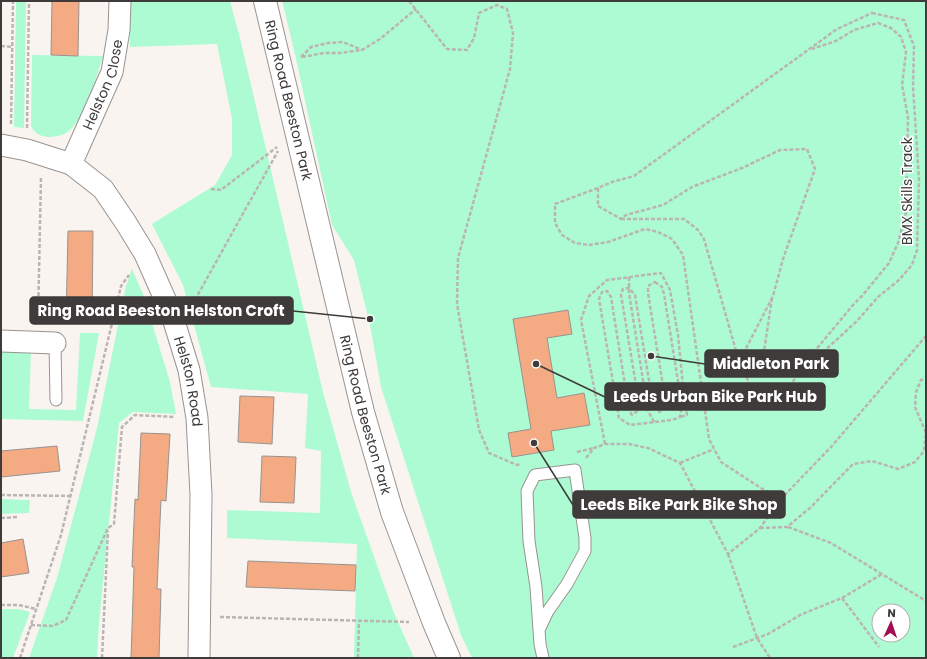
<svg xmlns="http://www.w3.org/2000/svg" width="927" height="659" font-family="Poppins,sans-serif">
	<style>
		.green { fill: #adfbd3; fill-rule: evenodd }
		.building { fill: #f4aa82; stroke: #989390 }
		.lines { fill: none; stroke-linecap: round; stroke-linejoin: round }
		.service-casing { stroke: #999391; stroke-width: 13 }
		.minor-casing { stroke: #999391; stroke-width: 23 }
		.tertiary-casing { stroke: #999391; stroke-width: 24 }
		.path { stroke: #bab5b3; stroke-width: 2.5; stroke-dasharray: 4 2; stroke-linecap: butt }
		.service { stroke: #fff; stroke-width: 11 }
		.minor { stroke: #fff; stroke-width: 21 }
		.tertiary { stroke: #fff; stroke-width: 22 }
		.labels { text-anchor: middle; stroke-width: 3; stroke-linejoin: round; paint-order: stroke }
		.street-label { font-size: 14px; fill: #3e3b3a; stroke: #fff }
		.leader { fill: none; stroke: #3e3b3a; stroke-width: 1.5 }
		.callout-dot { fill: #3e3b3a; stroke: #fff; stroke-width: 1.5 }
		.callout { fill: #3e3b3a; stroke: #3e3b3a; stroke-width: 1.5 }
		.callout-label { font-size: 15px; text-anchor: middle; font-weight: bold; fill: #fff }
	</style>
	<rect width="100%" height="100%" fill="#faf4f1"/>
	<!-- green -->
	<g class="green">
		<path d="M16,1H26L24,128L14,127Z"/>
		<path d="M130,1H230L240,38L323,392L351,492L394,613L414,658H354L357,544L227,538V510L320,513L321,451L305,448L308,394L211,387L183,285L152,224L215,185L232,155V119L217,44L130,47Z"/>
		<path d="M282,1H926V658H472L461,635L381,387L370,325L354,260L332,225L294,50ZM879,611H903V635H879Z"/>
		<path d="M32,55L103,56C96,77 87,114 71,129C66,135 56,137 48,137C40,136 35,134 31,126Z"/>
		<path d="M132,269L143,294L170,382L176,414L133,412L119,423L99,623L97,658H29L57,578L97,428L126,286Z"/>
		<path d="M80,333H99L83,421L1,419V349L31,350L29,409L76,410Z"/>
		<path d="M1,499L30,500L29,513L1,514Z"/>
		<path d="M1,609H19L30,612L13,658H1Z"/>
	</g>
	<!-- building -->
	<g class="building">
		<path d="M52,1H79L78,56L51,55Z"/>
		<path d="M68,231H93L92,321L66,320Z"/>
		<path d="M568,310L572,334L547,338L557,398L584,393L590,425L551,431L554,450L512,457L508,433L531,429L513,319Z"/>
		<path d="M240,396L274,397L272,444L238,442Z"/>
		<path d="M141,433L170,434L166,501L161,500L157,589H161L159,658H131L134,567H132L135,499L138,500Z"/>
		<path d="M57,446L60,471L1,477V451Z"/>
		<path d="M262,456L296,457L294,503L260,502Z"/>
		<path d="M23,539L29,573L1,577V543Z"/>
		<path d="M248,561L356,565L355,591L246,587Z"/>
	</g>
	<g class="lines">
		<!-- service casing -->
		<g class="service-casing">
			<g id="service">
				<path d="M55,343L56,400"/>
				<path d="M539,630L548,611L567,584L585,551V538L575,470L535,475L527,491L529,541L536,587L540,644L543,658"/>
			</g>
		</g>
		<!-- minor casing -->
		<g class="minor-casing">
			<g id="minor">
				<path id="s1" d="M1,145L27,150L71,164L103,189L126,223L145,254L172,315L189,370L197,418L201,495L199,658"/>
				<path id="s2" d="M71,164L112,72L119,30L120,1"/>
				<path d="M1,341L55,343"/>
			</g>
		</g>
		<!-- tertiary casing -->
		<g class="tertiary-casing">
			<g id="tertiary">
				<path id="s3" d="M265,1L363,412L392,512L434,623L449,658"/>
			</g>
		</g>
		<!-- path -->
		<g class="path">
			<path d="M409,1L447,49L467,50L474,38L479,13L497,5L507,9L513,33L510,69L458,258L457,304L479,430L489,453L517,465L521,464"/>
			<path d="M872,13L904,20L914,46L913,86L919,180L917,250L912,265L899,280L878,297L857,321L809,365L778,396L757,399L739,362L773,296L783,259L815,169L807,149L780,150L742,168L692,187L663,205L626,215L621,219L598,206V188L612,182L634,176L837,29Z"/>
			<path d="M1,46L13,47"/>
			<path d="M301,57L311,47L328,43L343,42L362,50"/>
			<path d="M302,57L324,53H339L362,50L380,39L416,9"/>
			<path d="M11,124L13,1"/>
			<path d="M27,128L29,1"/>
			<path d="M598,188L555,204V223L562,235L575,243L589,245L608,242L645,229L658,232L672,239L683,255L709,439L721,462L750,481L780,500"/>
			<path d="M211,189L221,190L277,147"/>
			<path d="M621,219H684L698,230L704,239L739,361"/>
			<path d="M629,277V293L648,411L654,422"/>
			<path d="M655,282L662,287L664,294L682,406L680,417L672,420L630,425L619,418L599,299L602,292L607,291L611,297L629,410L632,415L640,409L621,295L623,289L629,288L635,295L653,405L659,412L665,408L666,404L648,293V286Z"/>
			<path d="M772,298L762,365L767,376L809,358L853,305L862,296L889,263L898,243L906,212L908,117L902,85L906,52L901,37L891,28L878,23L854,30L836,41L812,49"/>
			<path d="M192,305L278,151"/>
			<path d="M38,320L41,177"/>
			<path d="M605,444L581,320L589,296L607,280L661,273L670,290L678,335L683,386L687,415L680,417"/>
			<path d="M577,452L594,448"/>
			<path d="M586,458L594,448L600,446L605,444H629L648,448L680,463L728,554L760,528L780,500L831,447L926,336"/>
			<path d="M680,463L714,449"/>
			<path d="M1,495L70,496"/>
			<path d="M1,518L18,517"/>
			<path d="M788,527L831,543L926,601"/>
			<path d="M760,528L787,527L811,507L853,464L872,461L898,469L915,462L924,451L926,433L915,407L916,392L921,380L926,379"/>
			<path d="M728,554L757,638L770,658"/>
			<path d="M842,598L879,647"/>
			<path d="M1,605H19L36,609"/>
			<path d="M220,617L409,622"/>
			<path d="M31,625L53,626L66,620L108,528L114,524L122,427L135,415L175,417"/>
			<path d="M733,647L768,634L802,614L842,598L882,574"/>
			<path d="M20,658L61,535L121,286L129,275"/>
			<path d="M102,658L108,531"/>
			<path d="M358,658L359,621"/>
		</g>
		<!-- service -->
		<use href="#service" class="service"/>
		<!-- minor -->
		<use href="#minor" class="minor"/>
		<!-- tertiary -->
		<use href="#tertiary" class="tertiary"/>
	</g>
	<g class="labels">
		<!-- street labels -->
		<g class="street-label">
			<text dy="5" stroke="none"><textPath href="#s2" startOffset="86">Helston Close</textPath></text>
			<text dy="5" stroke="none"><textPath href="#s3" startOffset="102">Ring Road Beeston Park</textPath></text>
			<text transform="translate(907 191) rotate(-90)" y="5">BMX Skills Track</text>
			<text dy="5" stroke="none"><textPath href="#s1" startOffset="326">Helston Road</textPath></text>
			<text dy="5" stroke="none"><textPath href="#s3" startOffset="426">Ring Road Beeston Park</textPath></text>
		</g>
	</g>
	<!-- callouts -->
	<path class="leader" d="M370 319L293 311M651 356L705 364M536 364L605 397M534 443L573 505"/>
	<g class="callout-dot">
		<circle cx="370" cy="319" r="4"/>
		<circle cx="651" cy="356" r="4"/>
		<circle cx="536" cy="364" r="4"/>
		<circle cx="534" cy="443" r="4"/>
	</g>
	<g class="callout">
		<rect x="30" y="297" width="263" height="27" rx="4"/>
		<rect x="705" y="350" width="133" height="27" rx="4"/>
		<rect x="605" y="383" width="220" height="27" rx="4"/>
		<rect x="573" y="491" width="212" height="27" rx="4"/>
	</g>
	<g class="callout-label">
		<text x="161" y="316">Ring Road Beeston Helston Croft</text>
		<text x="771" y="369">Middleton Park</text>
		<text x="715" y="402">Leeds Urban Bike Park Hub</text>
		<text x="679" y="510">Leeds Bike Park Bike Shop</text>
	</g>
	<!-- border -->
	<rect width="927" height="659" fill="none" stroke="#3e3b3a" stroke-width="4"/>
	<!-- north arrow -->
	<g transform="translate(891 623) rotate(3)"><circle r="19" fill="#ffffff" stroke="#b2b1b0"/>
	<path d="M0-3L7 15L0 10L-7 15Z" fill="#a20f52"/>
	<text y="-6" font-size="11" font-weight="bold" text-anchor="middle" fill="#3e3b3a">N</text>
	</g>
</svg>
